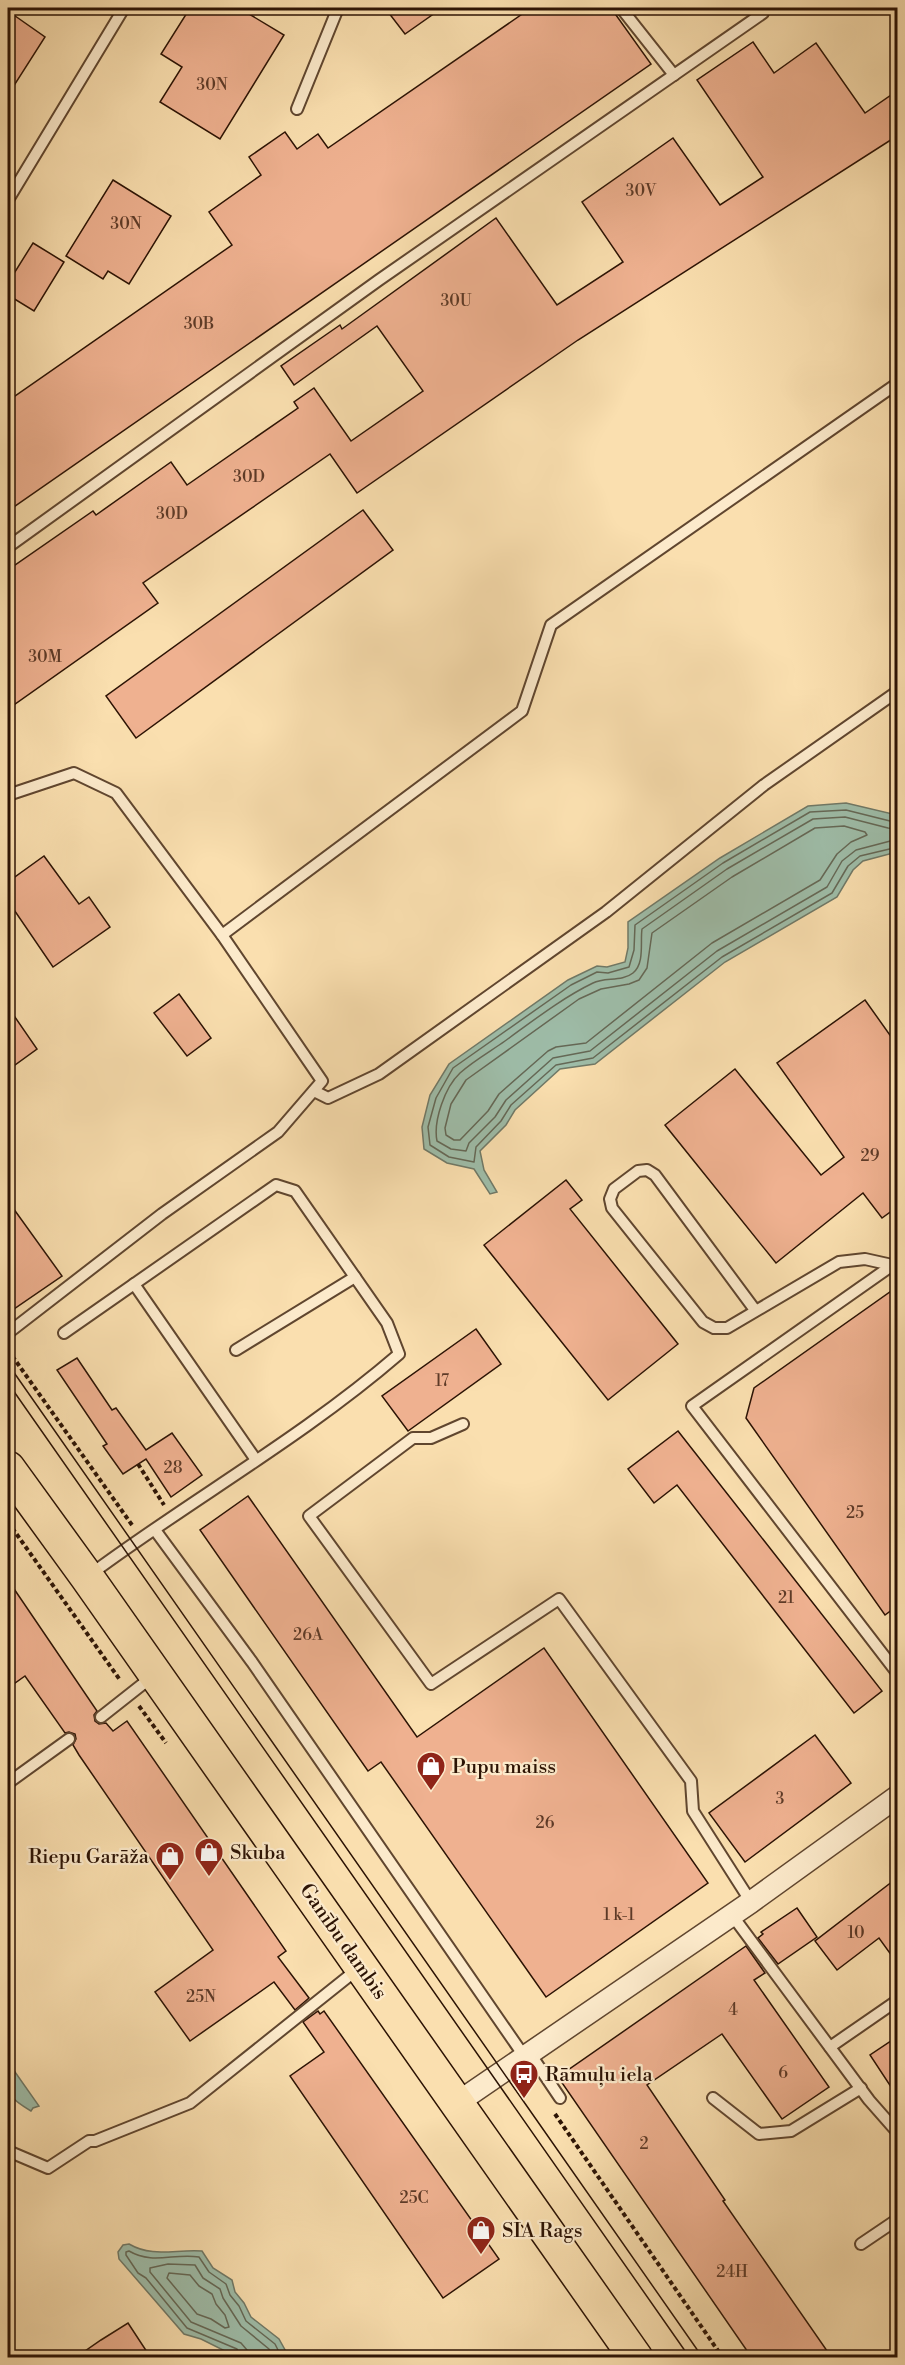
<svg xmlns="http://www.w3.org/2000/svg" width="905" height="2365" font-family="'Libre Bodoni',serif">
	<style>
		.water { fill: #9ebda9; stroke: #707967; stroke-width: 1.5 }
		.lines { fill: none; stroke-linecap: round; stroke-linejoin: round }
		.shore { stroke: #656856; stroke-width: 1.5 }
		.building { fill: #efb190; stroke: #2c1304; stroke-width: 1.5 }
		.service-casing { stroke: #60462f; stroke-width: 14 }
		.minor-casing { stroke: #60462f; stroke-width: 24 }
		.primary-casing { stroke: #2c1304; stroke-width: 36 }
		.path { stroke: #2c1304; stroke-width: 4; stroke-dasharray: 4.5 3; stroke-linecap: butt }
		.service { stroke: #fceacb; stroke-width: 10 }
		.minor { stroke: #fceacb; stroke-width: 21 }
		.primary { stroke: #fadfaf; stroke-width: 33 }
		.tram { stroke: #2c1304; stroke-width: 1.5 }
		.labels { text-anchor: middle; stroke-width: 4.5; stroke-linejoin: round; paint-order: stroke }
		.number-label { font-size: 16px; fill: #5d3a27 }
		.poi-label { font-size: 20px; fill: #2c1304; stroke: #fceacb; text-anchor: start }
		.street-label { font-size: 20px; fill: #2c1304; stroke: #fceacb }
	</style>
	<rect width="100%" height="100%" fill="#fadfaf"/>
	<filter id="stains"><feTurbulence type="fractalNoise" baseFrequency=".00333" numOctaves="4"/><feColorMatrix values="0 0 0 0 .2 0 0 0 0 .09 0 0 0 0 .02 0 0 0 .5 -.17"/></filter>
	<radialGradient id="worn" r=".72"><stop offset=".6" stop-color="#630" stop-opacity="0"/><stop offset="1" stop-color="#630" stop-opacity=".3"/></radialGradient>
	<!-- water -->
	<g class="water">
		<path d="M846,803L897,815V852L863,861L853,870L837,897L725,962L595,1064L560,1069L515,1110L506,1125L480,1151L484,1170L497,1192L490,1194L474,1169L447,1163L424,1149L422,1127L430,1095L449,1064L568,980L597,966L607,967L625,962L628,948V922L720,858L808,806Z"/>
		<path d="M8,2062L39,2106L33,2108L31,2111C4,2095 7,2093 8,2062Z"/>
		<path d="M129,2244C153,2258 175,2249 202,2251L213,2268L232,2280L235,2292L244,2303L251,2317L279,2339L289,2357H237L201,2339L184,2334L119,2259L118,2252L123,2245Z"/>
	</g>
	<g class="lines">
		<!-- shore -->
		<g class="shore">
			<path d="M898,821H890L846,810L810,812L723,863L635,925L634,950L629,967L608,973L597,972L571,985L453,1068L436,1098L428,1127L430,1145L449,1157L474,1162L476,1147L501,1121L511,1105L556,1065L593,1058L722,957L832,893L848,866L860,856L898,847"/>
			<path d="M844,826L865,832L867,835L851,842L837,854L820,880L712,943L586,1043L556,1047L548,1051L499,1094L488,1111L460,1140H454L446,1135L445,1128L451,1104L466,1080L579,999L601,989L629,984L639,980L647,968L652,933L732,877L815,828Z"/>
			<path d="M898,829L888,828L845,817L813,819L727,869L642,929C640,942 645,963 633,973C622,982 605,977 593,983C562,998 534,1020 505,1041C491,1051 473,1061 460,1073C445,1087 433,1121 437,1141L451,1149L466,1151L469,1143L495,1117L506,1100L553,1058L590,1051L717,951L827,887L842,861L856,850L898,839"/>
			<path d="M169,2273L190,2275L199,2286L212,2294L216,2304L225,2315L229,2327L225,2328L211,2319L197,2314L167,2278Z"/>
			<path d="M241,2358L237,2349L187,2328L146,2278L138,2273L126,2255V2252L129,2251C153,2265 173,2253 199,2257L209,2272L226,2284L230,2295L239,2306L246,2321L275,2344L282,2358"/>
			<path d="M249,2358L247,2350L241,2343L191,2322L150,2272V2268L168,2264L195,2265L203,2278L220,2289L223,2298L241,2326L269,2349L273,2358"/>
		</g>
	</g>
	<!-- building -->
	<g class="building">
		<path d="M190,8H239L284,35L220,139L160,102L182,67L161,54Z"/>
		<path d="M385,8H442L405,34Z"/>
		<path d="M531,8H611L651,64L8,511V401L232,245L209,212L261,175L249,157L285,132L297,149L318,134L328,148Z"/>
		<path d="M8,11L45,37L8,95Z"/>
		<path d="M753,42L774,73L816,43L865,113L897,91V136L578,340L357,493L330,454L143,583L158,603L8,709V570L93,511L96,515L171,462L187,485L298,408L294,402L314,388L351,441L423,391L377,326L294,385L281,366L340,325L342,329L496,218L557,305L623,262L582,202L673,138L720,205L763,177L697,80Z"/>
		<path d="M113,180L171,216L129,284L108,271L103,279L66,256Z"/>
		<path d="M33,243L64,262L34,311L8,295V283Z"/>
		<path d="M363,510L393,550L136,738L106,696Z"/>
		<path d="M44,856L79,904L89,897L110,927L53,967L8,901V882Z"/>
		<path d="M179,994L211,1038L187,1056L154,1013Z"/>
		<path d="M865,1000L897,1045V1207L882,1218L863,1193L776,1263L665,1125L735,1069L821,1175L844,1157L777,1063Z"/>
		<path d="M8,1007L37,1049L8,1070Z"/>
		<path d="M566,1180L582,1200L570,1209L678,1344L608,1400L484,1245Z"/>
		<path d="M8,1201L62,1276L8,1313Z"/>
		<path d="M897,1287V1606L885,1615L746,1418L754,1388Z"/>
		<path d="M476,1329L501,1364L408,1431L382,1396Z"/>
		<path d="M77,1358L112,1410L116,1408L146,1450L172,1433L202,1475L171,1497L146,1459L123,1474L103,1446L107,1444L57,1370Z"/>
		<path d="M678,1431L882,1691L854,1713L677,1485L654,1503L628,1469Z"/>
		<path d="M248,1496L417,1737L544,1648L708,1883L546,1997L381,1762L368,1771L200,1530Z"/>
		<path d="M8,1580L97,1711L94,1715L95,1721L99,1724L106,1723L113,1731L127,1721L286,1951L278,1957L309,1998L295,2010L274,1982L190,2041L155,1992L213,1950L79,1755L73,1745L76,1739L75,1734L69,1732L65,1733L25,1676L8,1688Z"/>
		<path d="M815,1735L851,1783L745,1862L709,1813Z"/>
		<path d="M897,1878V1963L879,1938L837,1970L815,1941Z"/>
		<path d="M797,1908L817,1937L778,1964L758,1938L763,1934L761,1932Z"/>
		<path d="M746,1946L765,1973L754,1980L829,2087L782,2119L722,2034L647,2085L725,2200L723,2201L832,2358H752L558,2077Z"/>
		<path d="M318,2011L320,2014L324,2011L499,2259L443,2298L290,2076L324,2052L303,2022Z"/>
		<path d="M897,2037V2096L870,2055Z"/>
		<path d="M128,2323L151,2358H75L101,2340Z"/>
	</g>
	<g class="lines">
		<!-- service casing -->
		<g class="service-casing">
			<g id="service">
				<path d="M621,8L674,75"/>
				<path d="M297,109L338,8"/>
				<path d="M8,200L124,8"/>
				<path d="M8,547L379,280L763,13"/>
				<path d="M8,795L74,773L116,793L222,935L322,1081L278,1132L162,1214L8,1333"/>
				<path d="M222,935L522,711L551,625L898,383"/>
				<path d="M314,1091L328,1098L379,1074L606,912L764,785L898,691"/>
				<path d="M894,1264L692,1406L898,1674"/>
				<path d="M134,1284L256,1460"/>
				<path d="M755,1310L655,1175L647,1170L638,1171L614,1189L610,1199L612,1208L703,1322L714,1328H727L839,1262L865,1259L892,1265"/>
				<path d="M64,1333L276,1185L295,1191L387,1323L399,1354C303,1437 192,1499 91,1574"/>
				<path d="M236,1350L355,1277"/>
				<path d="M463,1424L431,1438H413L309,1516L431,1684L559,1599L691,1781L693,1811L751,1902"/>
				<path d="M155,1530L252,1662L524,2056"/>
				<path d="M101,1717L153,1676"/>
				<path d="M8,1783L69,1739"/>
				<path d="M732,1915L869,2100L898,2133"/>
				<path d="M830,2047L898,2000"/>
				<path d="M529,2052L560,2098"/>
				<path d="M713,2098L759,2134L791,2131L861,2088"/>
				<path d="M8,2151L48,2168L89,2141H95L190,2103L359,1968"/>
				<path d="M861,2244L898,2219"/>
			</g>
		</g>
		<!-- minor casing -->
		<g class="minor-casing">
			<path id="minor" d="M457,2103L751,1902L898,1796"/>
		</g>
		<!-- primary casing -->
		<g class="primary-casing">
			<path id="primary" d="M8,1468L87,1577L636,2358"/>
		</g>
		<!-- path -->
		<g class="path">
			<path d="M8,1350L132,1525"/>
			<path d="M138,1464L164,1505"/>
			<path d="M8,1522L120,1680"/>
			<path d="M139,1706L166,1743"/>
			<path d="M555,2114L723,2358"/>
		</g>
		<!-- service -->
		<use href="#service" class="service"/>
		<!-- minor -->
		<use href="#minor" class="minor"/>
		<!-- primary -->
		<use href="#primary" class="primary"/>
		<!-- tram -->
		<g class="tram">
			<path d="M8,1364L703,2358"/>
			<path d="M8,1383L690,2358"/>
		</g>
	</g>
	<!-- icons -->
	<defs>
		<g id="shop-pin" transform="scale(1.5)"><path d="M0 17L-7.5 6A9.5 9.5 0 1 1 7.5 6Z" fill="#8f2418" stroke="#fceacb"/><path d="M-5-2.5h2.3a2.7 3.5 0 0 1 5.4 0H5L5.5 6h-11ZM-1.5-2.5h3a1.5 2.3 0 0 0-3 0Z" fill="#fff"/></g>
		<g id="bus-pin" transform="scale(1.5)"><path d="M0 17L-7.5 6A9.5 9.5 0 1 1 7.5 6Z" fill="#8f2418" stroke="#fceacb"/><path d="M-5-6H5V4H4V6H2V4H-2V6H-4V4H-5ZM-3.5-4V0h7V-4ZM-3.5 1.2v1.5H-2V1.2ZM2 1.2v1.5H3.5V1.2Z" fill="#fff"/></g>
	</defs>
	<g fill-rule="evenodd">
		<use href="#shop-pin" x="431" y="1766"/>
		<use href="#shop-pin" x="209" y="1852"/>
		<use href="#shop-pin" x="170" y="1856"/>
		<use href="#bus-pin" x="524" y="2074"/>
		<use href="#shop-pin" x="481" y="2230"/>
	</g>
	<g class="labels">
		<!-- number labels -->
		<g class="number-label">
			<text x="212" y="90">30N</text>
			<text x="641" y="196">30V</text>
			<text x="126" y="229">30N</text>
			<text x="456" y="306">30U</text>
			<text x="199" y="329">30B</text>
			<text x="249" y="482">30D</text>
			<text x="172" y="519">30D</text>
			<text x="45" y="662">30M</text>
			<text x="870" y="1161">29</text>
			<text x="442" y="1386">17</text>
			<text x="173" y="1473">28</text>
			<text x="855" y="1518">25</text>
			<text x="786" y="1603">21</text>
			<text x="308" y="1640">26A</text>
			<text x="780" y="1804">3</text>
			<text x="545" y="1828">26</text>
			<text x="619" y="1920">1 k-1</text>
			<text x="856" y="1938">10</text>
			<text x="201" y="2002">25N</text>
			<text x="733" y="2015">4</text>
			<text x="783" y="2078">6</text>
			<text x="644" y="2149">2</text>
			<text x="414" y="2203">25C</text>
			<text x="732" y="2277">24H</text>
		</g>
		<!-- poi labels -->
		<g class="poi-label">
			<text x="452" y="1773">Pupu maiss</text>
			<text x="230" y="1859">Skuba</text>
			<text x="149" y="1863" text-anchor="end">Riepu Garāža</text>
			<text x="545" y="2081">Rāmuļu iela</text>
			<text x="502" y="2237">SIA Rags</text>
		</g>
		<!-- street labels -->
		<g class="street-label">
			<text transform="translate(344 1941) rotate(55)" y="7">Ganību dambis</text>
		</g>
	</g>
	<!-- margin -->
	<rect width="905" height="2365" fill="none" stroke="#fadfaf" stroke-width="30"/>
	<rect x="9" y="9" width="887" height="2347" fill="none" stroke="#2c1304" stroke-width="3"/>
	<rect x="15" y="15" width="875" height="2335" fill="none" stroke="#2c1304" stroke-width="1.5"/>
	<rect width="100%" height="100%" filter="url(#stains)"/>
	<rect width="100%" height="100%" fill="url(#worn)"/>
</svg>
